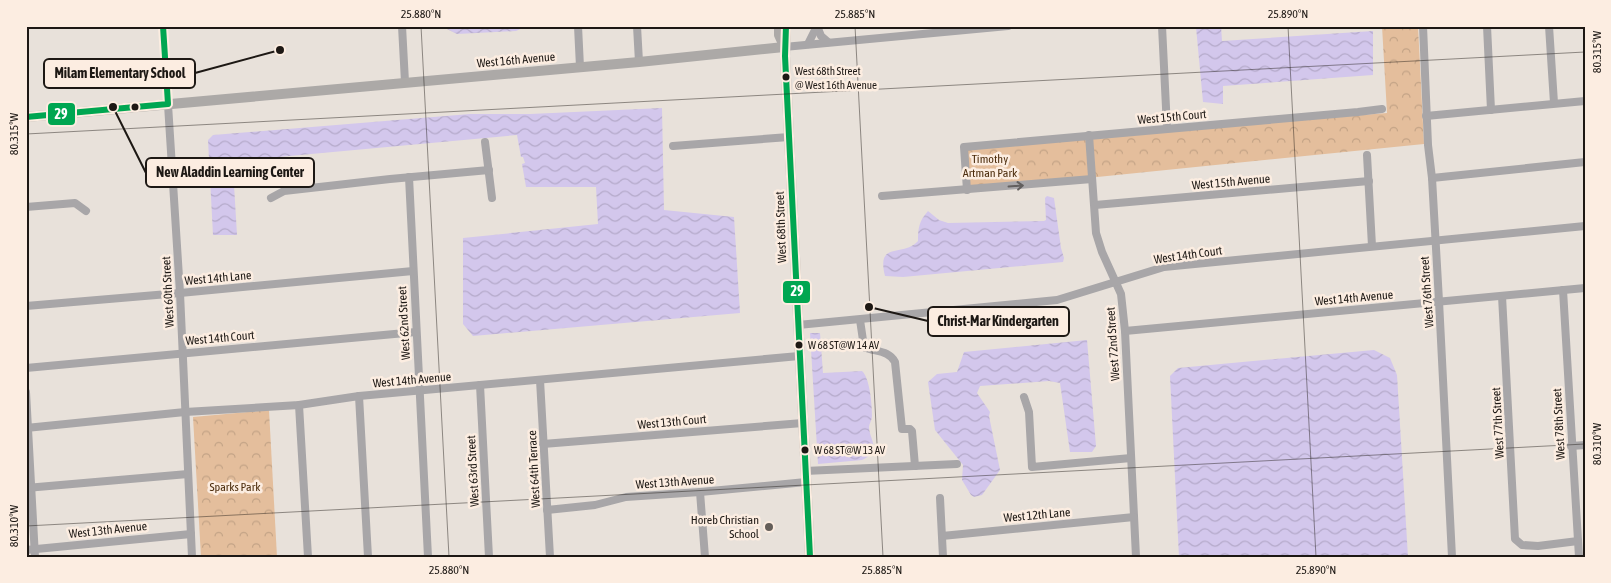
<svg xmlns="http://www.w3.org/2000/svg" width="1611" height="583" font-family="'Asap Condensed',sans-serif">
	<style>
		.park { fill: url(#park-crowns) }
		.water { fill: url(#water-waves) }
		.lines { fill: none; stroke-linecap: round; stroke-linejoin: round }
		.minor { stroke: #a8a6a8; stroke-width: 8 }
		.major { stroke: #aca9a7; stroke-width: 10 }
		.bus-1-casing { stroke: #fcede1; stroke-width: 10 }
		.bus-1 { stroke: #00a651; stroke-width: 6 }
		.oneway { stroke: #625f5e }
		.ticks { fill: none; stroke: #1d1814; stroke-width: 1; stroke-opacity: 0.45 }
		.bus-dot { fill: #1d1814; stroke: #fcede1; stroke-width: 2 }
		.poi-dot { fill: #645e59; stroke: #fcede1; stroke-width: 2 }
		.labels { text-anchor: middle; stroke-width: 5; stroke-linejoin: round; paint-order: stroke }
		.bus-label { font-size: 11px; fill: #1d1814; stroke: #fcede1; text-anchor: start }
		.street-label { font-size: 12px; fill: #1d1814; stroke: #fcede1 }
		.park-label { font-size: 12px; fill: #4d2e0e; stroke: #fcede1 }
		.poi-label { font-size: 12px; fill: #1d1814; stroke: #fcede1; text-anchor: end }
		.leader { fill: none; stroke: #1d1814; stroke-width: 2 }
		.callout-dot { fill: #1d1814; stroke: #fcede1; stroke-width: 2 }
		.callout { fill: #fcede1; stroke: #1d1814; stroke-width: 2 }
		.callout-label { font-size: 14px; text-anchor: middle; font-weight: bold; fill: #1d1814 }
		.line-badge { stroke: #fcede1; stroke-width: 2 }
		.badge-label { font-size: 14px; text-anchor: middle; font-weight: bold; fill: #fff }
		.neatline { fill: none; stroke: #1d1814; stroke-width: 2 }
		.ticks-label { font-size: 12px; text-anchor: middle; fill: #1d1814 }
	</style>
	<defs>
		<pattern id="park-crowns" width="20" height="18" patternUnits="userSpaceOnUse" patternTransform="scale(1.25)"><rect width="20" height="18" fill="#e4be9c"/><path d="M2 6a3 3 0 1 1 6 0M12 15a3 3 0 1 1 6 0" fill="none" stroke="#c3a386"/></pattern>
		<pattern id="water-waves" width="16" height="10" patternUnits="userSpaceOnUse" patternTransform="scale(1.25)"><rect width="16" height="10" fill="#d3c7ec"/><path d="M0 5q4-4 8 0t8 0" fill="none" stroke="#b5aaca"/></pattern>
	</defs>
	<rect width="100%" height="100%" fill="#e8e1da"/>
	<!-- park -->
	<g class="park">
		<path d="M1382,26H1418L1424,144L969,190L964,147L1387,113Z"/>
		<path d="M269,410L277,557H201L193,417Z"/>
	</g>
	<!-- water -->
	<g class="water">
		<path d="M441,26H527L516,31L457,34Z"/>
		<path d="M1221,26L1222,41L1373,31V75L1223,86V104L1203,102L1196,27Z"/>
		<path d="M662,108L664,210L734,217L740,313L473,336L463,324V238L598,224L596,187H526L522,164L525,163L523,157H521L517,135L236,161L233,168L237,235H213L208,140L213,135L470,114H530Z"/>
		<path d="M1047,196L1054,198L1061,248L1064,258L1063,262L903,277L885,276C876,240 903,258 918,241C918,228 919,221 928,211L939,220L948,223L1044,221L1046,220L1045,198Z"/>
		<path d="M810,333H820L823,373L862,371C870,378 872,405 872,416C872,420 869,424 869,427C869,435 875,442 873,450C871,456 866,458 862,460L818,464Z"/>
		<path d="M1087,340L1096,446L1092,452H1070L1060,383L1049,381L980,386L977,393L990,412L989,416L1000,470L982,495L974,497L971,495L962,480L963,465L935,430L928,382L937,374L957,372L964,352Z"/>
		<path d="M1374,350L1390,358L1397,375L1408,557H1179L1170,376L1178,368Z"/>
	</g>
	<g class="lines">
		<!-- minor -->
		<g class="minor">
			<path d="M163,26L180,293L192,557"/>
			<path d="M402,26L405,82"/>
			<path d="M578,26L580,67"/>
			<path d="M637,26L639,62"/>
			<path d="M817,26L821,36L828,42"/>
			<path d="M1162,26L1167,128"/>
			<path d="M1423,26L1428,145L1432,178L1439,301L1452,557"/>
			<path d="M1487,26L1491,110"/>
			<path d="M1549,26L1554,103"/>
			<path d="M808,44L817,26"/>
			<path d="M784,47L1008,26"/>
			<path d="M1426,116L1585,101"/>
			<path d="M1089,135L1096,233L1102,252L1121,294L1125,331L1136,557"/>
			<path d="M485,142L492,198"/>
			<path d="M673,146L789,137"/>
			<path d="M1367,155L1372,246"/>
			<path d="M409,177L428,557"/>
			<path d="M1432,178L1585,162"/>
			<path d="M967,190L964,147L1358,112L1382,109"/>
			<path d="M882,196L1092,179"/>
			<path d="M271,198L284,191L390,179L489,170"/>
			<path d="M1095,205L1369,181"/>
			<path d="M26,207L75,203L86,211"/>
			<path d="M1563,290L1579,557"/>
			<path d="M1502,296L1515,539L1522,545L1538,546L1578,541"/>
			<path d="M26,306L180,293L413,271"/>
			<path d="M860,320L864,347C875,352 889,350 895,362L902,429H910L912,431L915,466"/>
			<path d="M798,325L1057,300L1164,267L1585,226"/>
			<path d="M1125,331L1585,288"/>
			<path d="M26,368L416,332"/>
			<path d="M540,380L550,557"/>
			<path d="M480,385L489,557"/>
			<path d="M26,392L35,557"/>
			<path d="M359,396L368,557"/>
			<path d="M1024,397L1029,412L1032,467L1131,458"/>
			<path d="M299,405L308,557"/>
			<path d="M26,428L185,412L299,405L359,396L799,356"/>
			<path d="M543,444L803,423"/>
			<path d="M1571,446L1585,445"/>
			<path d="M805,471L957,464"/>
			<path d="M26,488L188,474"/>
			<path d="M700,492L705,557"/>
			<path d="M940,498L943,557"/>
			<path d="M547,510L595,505L626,497L700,492L806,482"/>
			<path d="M942,536L1134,517"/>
			<path d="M26,550L191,534"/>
		</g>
		<!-- major -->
		<g class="major">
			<path d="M779,26V35L784,46"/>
			<path d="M786,26L785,56L810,557"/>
			<path d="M26,117L639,62L784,47"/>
		</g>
		<!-- bus-1 casing -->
		<g class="bus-1-casing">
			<g id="bus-1">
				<path d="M786,26L785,56L810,557"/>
				<path d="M26,117L168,104L163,26"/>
			</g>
		</g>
		<!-- bus-1 -->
		<use href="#bus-1" class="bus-1"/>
	</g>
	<!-- one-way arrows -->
	<defs><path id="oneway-shaft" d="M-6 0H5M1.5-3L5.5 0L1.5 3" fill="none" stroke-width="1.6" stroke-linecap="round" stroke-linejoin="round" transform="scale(1.25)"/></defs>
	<use class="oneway" href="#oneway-shaft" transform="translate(1016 186) rotate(-4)"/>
	<!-- ticks -->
	<path class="ticks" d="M421,26L449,557M855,26L883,557M1288,26L1316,557M26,134L1585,52M26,526L1585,444"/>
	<!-- markers -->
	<g class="bus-dot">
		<circle cx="786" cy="77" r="4.5"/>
		<circle cx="135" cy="107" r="4.5"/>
		<circle cx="799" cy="345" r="4.5"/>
		<circle cx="805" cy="450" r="4.5"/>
	</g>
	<circle class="poi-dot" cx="769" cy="527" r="5"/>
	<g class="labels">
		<!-- bus labels -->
		<g class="bus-label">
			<text x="795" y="75">West 68th Street<tspan x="795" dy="14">@ West 16th Avenue</tspan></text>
			<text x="808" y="349">W 68 ST@W 14 AV</text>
			<text x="814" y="454">W 68 ST@W 13 AV</text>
		</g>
		<!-- street labels -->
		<g class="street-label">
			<text transform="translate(516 60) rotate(-5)" y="4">West 16th Avenue</text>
			<text transform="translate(1172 117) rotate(-5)" y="4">West 15th Court</text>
			<text transform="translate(1231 182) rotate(-5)" y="4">West 15th Avenue</text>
			<text transform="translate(781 227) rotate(-92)" y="4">West 68th Street</text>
			<text transform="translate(1188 255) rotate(-8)" y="4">West 14th Court</text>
			<text transform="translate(218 278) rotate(-5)" y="4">West 14th Lane</text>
			<text transform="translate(168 292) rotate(-93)" y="4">West 60th Street</text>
			<text transform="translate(1427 292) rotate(-94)" y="4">West 76th Street</text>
			<text transform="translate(1354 298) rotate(-5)" y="4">West 14th Avenue</text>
			<text transform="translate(404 323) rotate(-93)" y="4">West 62nd Street</text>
			<text transform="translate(220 338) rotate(-5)" y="4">West 14th Court</text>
			<text transform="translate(1113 344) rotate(-94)" y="4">West 72nd Street</text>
			<text transform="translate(412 380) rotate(-5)" y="4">West 14th Avenue</text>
			<text transform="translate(672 422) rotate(-5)" y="4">West 13th Court</text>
			<text transform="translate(1498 423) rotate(-93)" y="4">West 77th Street</text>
			<text transform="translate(1559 424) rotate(-93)" y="4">West 78th Street</text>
			<text transform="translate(534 469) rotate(-93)" y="4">West 64th Terrace</text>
			<text transform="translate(473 471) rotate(-93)" y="4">West 63rd Street</text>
			<text transform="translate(675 482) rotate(-4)" y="4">West 13th Avenue</text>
			<text transform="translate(1037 515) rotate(-5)" y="4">West 12th Lane</text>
			<text transform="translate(108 530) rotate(-6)" y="4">West 13th Avenue</text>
		</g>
		<!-- park labels -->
		<g class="park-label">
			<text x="990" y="163">Timothy<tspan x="990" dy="14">Artman Park</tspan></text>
			<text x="235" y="491">Sparks Park</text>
		</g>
		<!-- poi labels -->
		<g class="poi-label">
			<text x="759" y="524">Horeb Christian<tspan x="759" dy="14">School</tspan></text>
		</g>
	</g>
	<!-- callouts -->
	<path class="leader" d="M280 50L195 73M113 107L146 173M869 307L928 321"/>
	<g class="callout-dot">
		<circle cx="280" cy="50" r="5"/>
		<circle cx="113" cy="107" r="5"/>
		<circle cx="869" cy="307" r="5"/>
	</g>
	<g class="callout">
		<rect x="44" y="59" width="151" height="29" rx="5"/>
		<rect x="146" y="158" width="168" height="29" rx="5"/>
		<rect x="928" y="307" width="141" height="29" rx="5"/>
	</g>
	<g class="callout-label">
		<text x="120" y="78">Milam Elementary School</text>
		<text x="230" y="177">New Aladdin Learning Center</text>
		<text x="998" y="326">Christ-Mar Kindergarten</text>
	</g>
	<g class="line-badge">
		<rect x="47" y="102" width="29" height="24" rx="5" fill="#00a651"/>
		<rect x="782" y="280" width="29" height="24" rx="5" fill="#00a651"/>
	</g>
	<g class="badge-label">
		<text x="61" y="119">29</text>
		<text x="797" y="296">29</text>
	</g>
	<!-- border -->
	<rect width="1611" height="583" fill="none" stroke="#fcede1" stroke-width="55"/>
	<rect x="28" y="28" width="1556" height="528" class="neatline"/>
	<g class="ticks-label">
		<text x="421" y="18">25.880°N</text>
		<text x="855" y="18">25.885°N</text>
		<text x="1288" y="18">25.890°N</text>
		<text transform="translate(1597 52) rotate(-90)" y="4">80.315°W</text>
		<text transform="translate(14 134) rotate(-90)" y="4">80.315°W</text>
		<text transform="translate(1597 444) rotate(-90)" y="4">80.310°W</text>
		<text transform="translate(14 526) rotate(-90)" y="4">80.310°W</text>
		<text x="449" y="574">25.880°N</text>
		<text x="882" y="574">25.885°N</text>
		<text x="1316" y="574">25.890°N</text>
	</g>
</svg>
